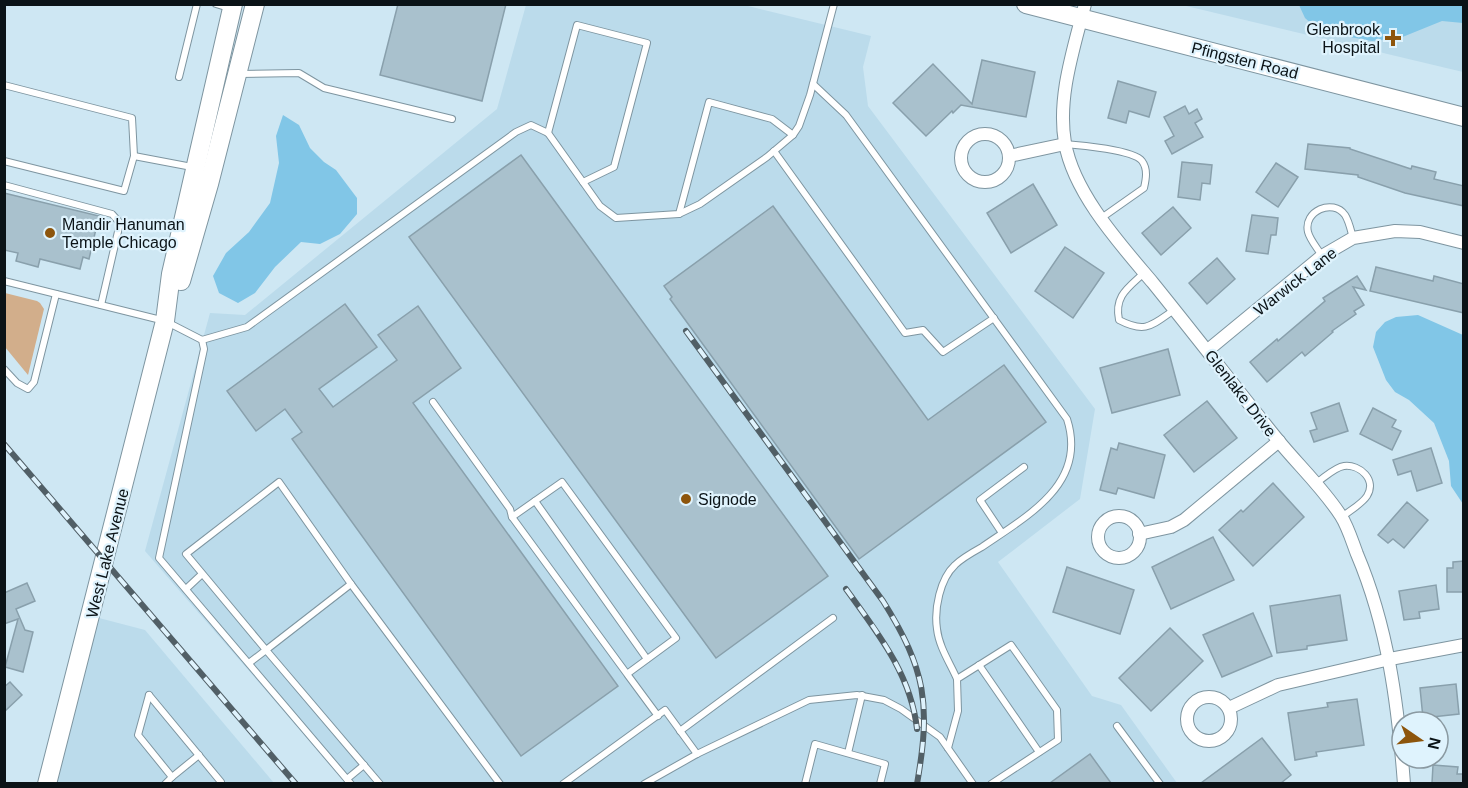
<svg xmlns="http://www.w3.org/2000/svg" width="1468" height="788" font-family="Arial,sans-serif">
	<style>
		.built { fill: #bbdbeb }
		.green { fill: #d2ae8b }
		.water { fill: #81c6e7 }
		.building { fill: #a9c1cd; stroke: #89a0ac; stroke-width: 1.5 }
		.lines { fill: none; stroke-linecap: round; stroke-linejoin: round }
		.lane-casing { stroke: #7e95a0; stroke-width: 8 }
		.street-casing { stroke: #7e95a0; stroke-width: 14 }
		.secondary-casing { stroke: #7e95a0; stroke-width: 20 }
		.lane { stroke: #fff; stroke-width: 6 }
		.street { stroke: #fff; stroke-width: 12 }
		.secondary { stroke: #fff; stroke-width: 18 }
		.rail-casing { stroke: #515f66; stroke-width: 6 }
		.rail { stroke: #dff3fd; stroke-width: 4; stroke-dasharray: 11; stroke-linecap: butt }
		.poi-dot { fill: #8d550c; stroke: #dff3fd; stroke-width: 2 }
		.labels { text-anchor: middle; stroke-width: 4.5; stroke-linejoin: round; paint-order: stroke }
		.poi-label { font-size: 16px; fill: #0b1317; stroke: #dff3fd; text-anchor: start }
		.street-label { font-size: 16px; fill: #0b1317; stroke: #dff3fd }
	</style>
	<rect width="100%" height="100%" fill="#cee7f3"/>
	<!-- built -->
	<g class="built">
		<path d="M526,5H744L871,36L863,67L868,106L1095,409L1080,499L998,562L1092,696L1121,705L1177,783H346L145,551L210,313L245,315L497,109Z"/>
		<path d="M1182,5H1463V72Z"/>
		<path d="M99,618L145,630L274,783L56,784Z"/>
	</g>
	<!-- green -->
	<path class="green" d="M5,293L37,301L40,303L44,309L28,375L5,347Z"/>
	<!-- water -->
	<g class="water">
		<path d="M1299,5H1463V23L1442,21L1400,38L1372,41L1328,33L1314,26L1305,18Z"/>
		<path d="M283,115L299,125L310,148L324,162L336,170L357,198V214L340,234L320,244L301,242L275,267L255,293L238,303L219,293L213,276L226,253L249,232L270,203L279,163L276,136Z"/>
		<path d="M1418,315L1463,335V504L1451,486L1449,461L1434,423L1409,400L1395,392L1386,380L1373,347L1376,332L1385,322L1396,317Z"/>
	</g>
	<!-- building -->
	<g class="building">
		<path d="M398,4H506L482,101L380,75Z"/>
		<path d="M982,60L1035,72L1026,117L961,105L953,113L952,111L926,136L893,103L933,64L972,104Z"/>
		<path d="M1118,81L1156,92L1149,117L1129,111L1126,123L1108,118Z"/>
		<path d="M1185,106L1189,114L1197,109L1202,119L1195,123L1203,137L1172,154L1165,141L1174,136L1164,117Z"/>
		<path d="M1308,144L1350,148V149L1411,169L1412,166L1436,172L1434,179L1464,186V206L1405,193L1358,177V175L1305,169Z"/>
		<path d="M521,155L828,576L716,658L409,237Z"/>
		<path d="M1182,162L1212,165L1210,184L1202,183L1200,200L1178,197Z"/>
		<path d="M1276,163L1298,177L1278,207L1256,192Z"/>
		<path d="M1033,184L1057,225L1011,253L987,213Z"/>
		<path d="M4,193L99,216L89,259L83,257L80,269L40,259L38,267L16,261L18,253L4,250Z"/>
		<path d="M773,206L928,420L1004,365L1046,422L859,559L670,299L672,297L664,286Z"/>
		<path d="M1173,207L1191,228L1161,255L1142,233Z"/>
		<path d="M1252,215L1278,218L1276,235H1271L1268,254L1246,251Z"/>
		<path d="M1065,247L1104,273L1073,318L1035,291Z"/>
		<path d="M1217,258L1235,279L1207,304L1189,283Z"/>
		<path d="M1376,267L1433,281L1434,276L1464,284V313L1370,291Z"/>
		<path d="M1357,276L1366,290L1353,287L1364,305L1354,311L1356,314L1332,331L1333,332L1305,356L1302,352L1267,382L1250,362L1277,339L1278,341L1325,301L1323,298Z"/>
		<path d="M345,304L377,347L319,389L333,407L397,360L378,335L418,306L461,368L413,403L618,686L521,756L292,439L302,432L285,409L256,431L227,391Z"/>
		<path d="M1168,349L1180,395L1112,413L1100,368Z"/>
		<path d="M1207,401L1237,438L1194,472L1164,435Z"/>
		<path d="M1339,403L1348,431L1314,442L1310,431L1317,429L1311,413Z"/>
		<path d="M1373,408L1396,420L1392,427L1401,431L1392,450L1360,434Z"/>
		<path d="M1119,443L1165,455L1154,498L1118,488L1116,494L1100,490L1111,448L1117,450Z"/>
		<path d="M1431,448L1442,483L1417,491L1411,471L1398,475L1393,460Z"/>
		<path d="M1273,483L1304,517L1253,566L1219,530L1241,510L1243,512Z"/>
		<path d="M1407,502L1428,520L1404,548L1393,539L1388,543L1378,535Z"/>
		<path d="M1213,537L1234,580L1171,609L1152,567Z"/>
		<path d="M1464,561V592H1447V568H1453V562Z"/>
		<path d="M1067,567L1134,590L1120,634L1053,612Z"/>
		<path d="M27,583L35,601L16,609L25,630L33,632L23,672L5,667L18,619L4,624V593Z"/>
		<path d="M1436,585L1439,609L1419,612L1420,618L1404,620L1399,591Z"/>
		<path d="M1340,595L1347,640L1307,646V649L1277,653L1270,606Z"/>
		<path d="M1253,613L1272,656L1222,677L1203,635Z"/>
		<path d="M1170,628L1203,661L1151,711L1119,678Z"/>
		<path d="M10,682L22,695L4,712V687Z"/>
		<path d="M1456,684L1459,714L1423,718L1420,688Z"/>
		<path d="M1357,699L1364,745L1316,752L1317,756L1295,760L1288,713L1328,707L1327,703Z"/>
		<path d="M1262,738L1291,775L1281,783H1201Z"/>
		<path d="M1090,754L1111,783H1050Z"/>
		<path d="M1433,765L1458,767L1457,774H1464V783H1432Z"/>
	</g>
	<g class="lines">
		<!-- lane casing -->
		<g class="lane-casing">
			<g id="lane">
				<path d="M216,4L229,8"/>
				<path d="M238,74L299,73L324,88L452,119"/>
				<path d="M179,77L197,4"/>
				<path d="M813,84L846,115L1067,419C1088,484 1027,516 982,547C973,552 962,558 955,565C940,579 934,609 937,629C939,647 950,663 957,679"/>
				<path d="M4,85L132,118L134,156L124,191L4,161"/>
				<path d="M548,133L577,25L647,43L614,167L583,182"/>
				<path d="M1065,144C1080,145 1134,150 1142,161C1148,169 1146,179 1144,188L1100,219"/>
				<path d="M774,151L905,333L923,330L943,352L994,318"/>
				<path d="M134,156L192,167"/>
				<path d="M4,185L112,214L120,223L101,305"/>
				<path d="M679,214L709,102L772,119L793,135"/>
				<path d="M1322,256C1318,249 1310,240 1308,232C1303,211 1333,198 1345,215C1349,221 1351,231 1353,238"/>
				<path d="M1144,273C1128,288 1114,296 1119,320C1146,334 1152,325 1174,310"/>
				<path d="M4,281L165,321L202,340L204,349L159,558L351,784"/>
				<path d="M202,340L247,327L516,132L531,125L548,133L600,206L616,218L679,214L700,204L767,157L793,135L799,126L810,95L834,4"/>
				<path d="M4,369L17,383L28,389L34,382L56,294"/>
				<path d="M433,402L510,509L512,517"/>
				<path d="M1316,483C1324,478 1335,467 1344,466C1360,464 1377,480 1367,496C1362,504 1349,511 1342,517"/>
				<path d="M535,501L647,659"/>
				<path d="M1002,533L980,500L1024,467"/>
				<path d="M351,584L500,784"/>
				<path d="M186,589L202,574"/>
				<path d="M249,663L266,650L186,554L279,482L351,584L266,650L380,784"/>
				<path d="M979,665L1039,752"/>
				<path d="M627,674L512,517L562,482L676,638L627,674L658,716"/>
				<path d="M149,695L221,782L220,784"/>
				<path d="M149,695L138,735L172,777L165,784"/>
				<path d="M1117,726L1160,784"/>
				<path d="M680,731L833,618"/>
				<path d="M948,748L958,711L957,679L1011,645L1057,710L1058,740L991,784"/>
				<path d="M848,753L862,695"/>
				<path d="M172,777L199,755"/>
				<path d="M347,779L364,765"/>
				<path d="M563,784L665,710L697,754"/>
				<path d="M644,784L697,754L809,700L857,695L884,700L901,709L940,737L973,784"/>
				<path d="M805,784L815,744L885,764L880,784"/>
			</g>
		</g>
		<!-- street casing -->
		<g class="street-casing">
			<g id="street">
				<path d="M1085,4C1074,48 1057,97 1065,143C1074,194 1121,245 1153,283C1195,335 1236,388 1277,439C1298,465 1323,488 1341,516C1348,527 1352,541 1357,554C1388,627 1398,705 1404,784"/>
				<circle cx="985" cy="158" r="24"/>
				<path d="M1009,156L1065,144"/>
				<path d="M1208,350L1322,256L1353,238L1395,231L1420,232L1464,243"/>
				<circle cx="1119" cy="537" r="21"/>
				<path d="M1139,534L1171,527L1184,520L1279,441"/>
				<circle cx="1209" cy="719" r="22"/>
				<path d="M1229,708L1278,685L1390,659L1464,645"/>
			</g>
		</g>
		<!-- secondary casing -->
		<g class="secondary-casing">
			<g id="secondary">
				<path d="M1026,4L1464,117"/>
				<path d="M181,281L209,184L255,4"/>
				<path d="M47,784L165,321L171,274L233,4"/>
			</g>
		</g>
		<!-- lane -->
		<use href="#lane" class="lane"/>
		<!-- street -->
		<use href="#street" class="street"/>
		<!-- secondary -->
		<use href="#secondary" class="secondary"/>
		<!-- rail casing -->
		<g class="rail-casing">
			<g id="rail">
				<path d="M686,331L883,601C926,670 931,704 917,784"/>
				<path d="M4,444L296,784"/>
				<path d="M846,589C877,632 911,674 917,729"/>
			</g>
		</g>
		<!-- rail -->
		<use href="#rail" class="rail"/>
	</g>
	<!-- markers -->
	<g class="poi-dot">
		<path d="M1390 29h6v6h6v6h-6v6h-6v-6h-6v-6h6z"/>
		<circle cx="50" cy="233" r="6"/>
		<circle cx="686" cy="499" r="6"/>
	</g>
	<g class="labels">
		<!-- poi labels -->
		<g class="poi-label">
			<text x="1380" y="35" text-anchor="end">Glenbrook<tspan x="1380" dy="18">Hospital</tspan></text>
			<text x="62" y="230">Mandir Hanuman<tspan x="62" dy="18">Temple Chicago</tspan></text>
			<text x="698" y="505">Signode</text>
		</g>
		<!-- street labels -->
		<g class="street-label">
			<text transform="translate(1245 60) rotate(14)" y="6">Pfingsten Road</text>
			<text transform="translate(1295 281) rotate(-38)" y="6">Warwick Lane</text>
			<text transform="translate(1241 393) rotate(52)" y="6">Glenlake Drive</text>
			<text transform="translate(107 553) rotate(-76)" y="6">West Lake Avenue</text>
		</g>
	</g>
	<!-- border -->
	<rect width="1468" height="788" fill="none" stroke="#0b1317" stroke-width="12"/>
	<!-- north arrow -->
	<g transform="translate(1420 740) rotate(104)"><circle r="28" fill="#dff3fd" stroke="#8a99a1" stroke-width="1.5"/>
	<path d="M0-4.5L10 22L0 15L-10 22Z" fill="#8d550c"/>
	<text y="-9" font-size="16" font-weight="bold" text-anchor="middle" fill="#0b1317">N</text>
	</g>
</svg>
